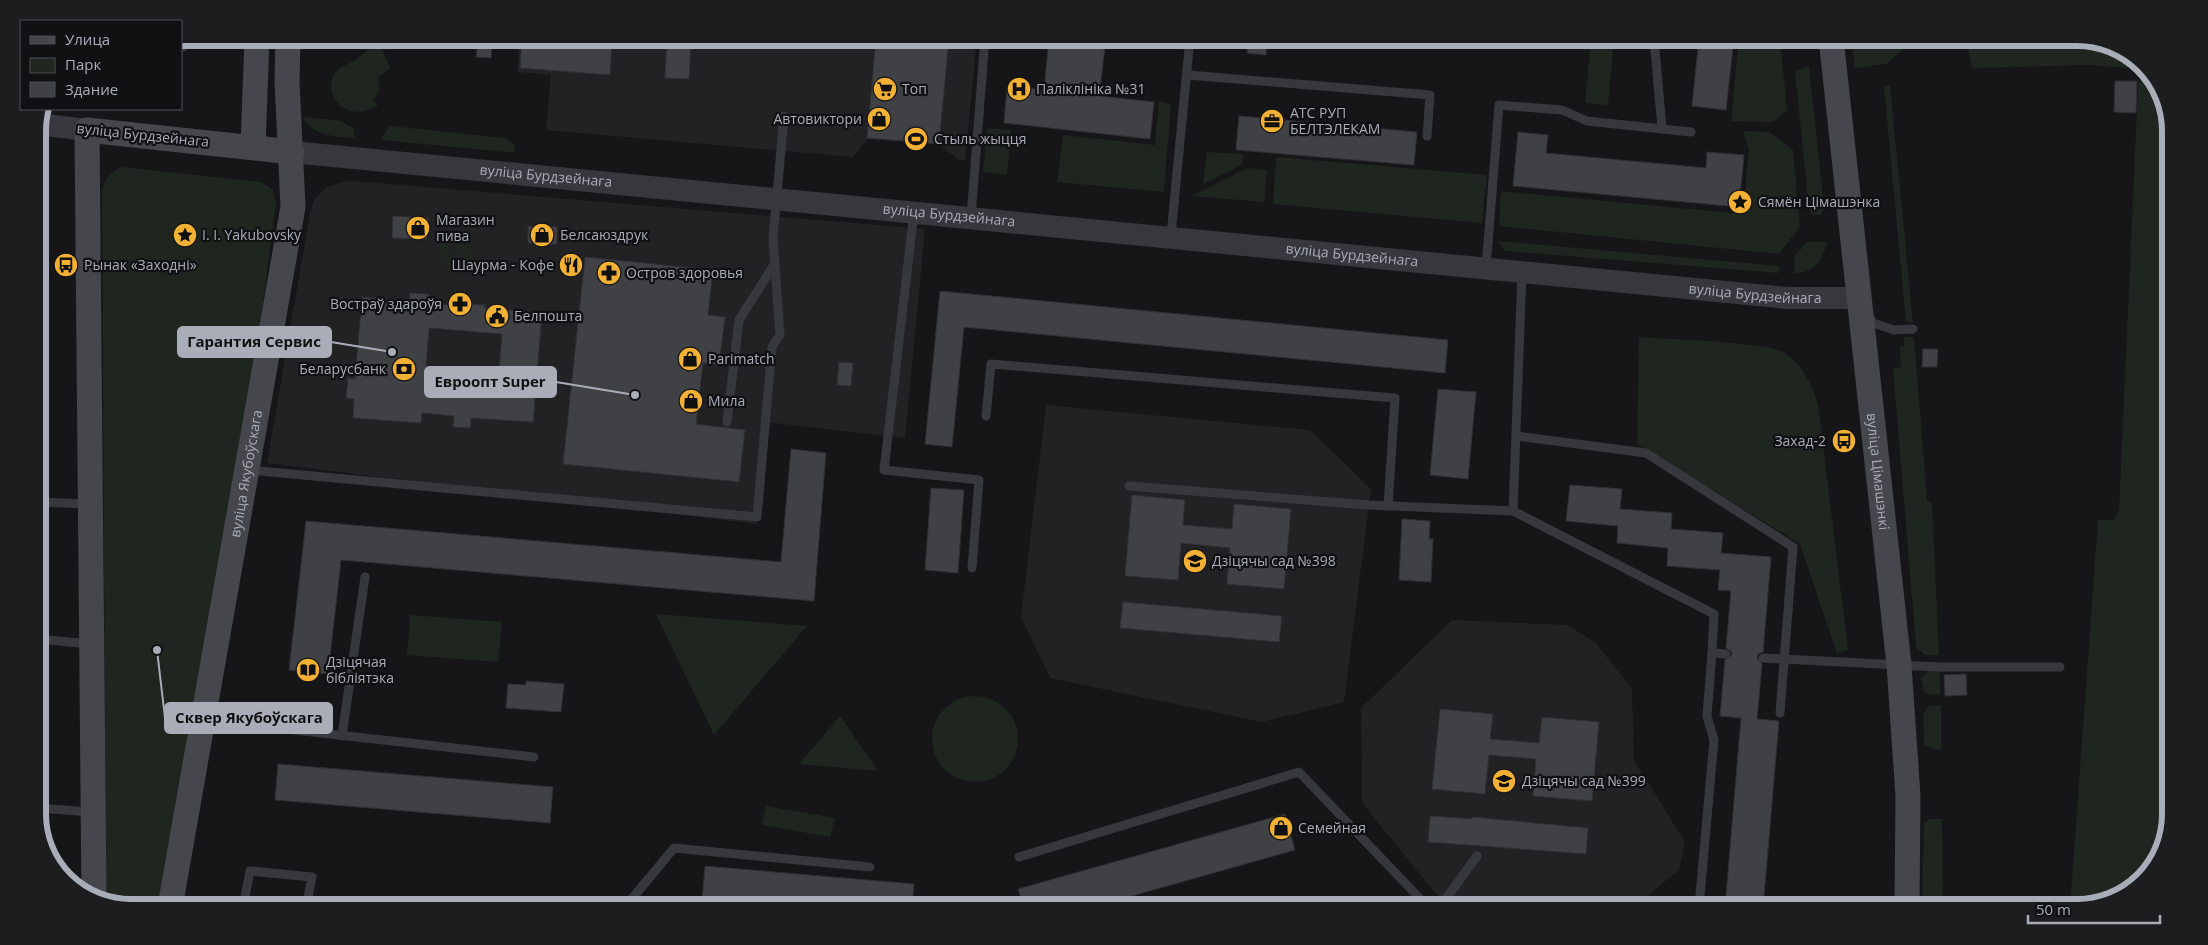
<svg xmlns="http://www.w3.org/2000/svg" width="2208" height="945" font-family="'Open Sans',sans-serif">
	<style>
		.built { fill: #222225 }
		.green { fill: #1e261f }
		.building { fill: #404145; stroke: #303034; fill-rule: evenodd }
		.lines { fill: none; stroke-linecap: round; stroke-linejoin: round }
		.service { stroke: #37383d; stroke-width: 9 }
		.tertiary { stroke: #37383d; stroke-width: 22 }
		.secondary { stroke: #45474d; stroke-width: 25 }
		.labels { text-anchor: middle; stroke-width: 4.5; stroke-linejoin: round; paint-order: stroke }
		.poi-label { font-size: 14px; fill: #a8adb8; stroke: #111113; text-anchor: start }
		.street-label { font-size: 14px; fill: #a8adb8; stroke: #111113 }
		.rim { fill: none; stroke: #a8adb8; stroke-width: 6 }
		.leader { fill: none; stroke: #a8adb8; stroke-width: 2 }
		.callout-dot { fill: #a8adb8; stroke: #111113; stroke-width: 2 }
		.callout { fill: #a8adb8; stroke: #a8adb8; stroke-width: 2 }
		.callout-label { font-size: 15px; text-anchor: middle; font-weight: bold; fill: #111 }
	</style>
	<rect width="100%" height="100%" fill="#161618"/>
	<!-- built -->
	<g class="built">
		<path d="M519,38H977L965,161L959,160L939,144L868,138L853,157L546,130L551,75L518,72Z"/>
		<path d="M354,181L925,229L905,438L766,422L756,524L267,463L310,213L314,200L325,188L343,182Z"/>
		<path d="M1046,405L1310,430L1371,489L1344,702L1262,722L1050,678L1021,617Z"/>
		<path d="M1452,620L1567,625L1596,643L1632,689L1634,760L1685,842L1679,870L1633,907H1456L1436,894L1362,803L1361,708Z"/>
	</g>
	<!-- green -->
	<g class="green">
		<path d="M1591,38H1614L1608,105L1585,103Z"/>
		<path d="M1739,38H1780L1787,110L1773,122L1731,121Z"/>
		<path d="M1851,38H1916L1886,64L1855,68Z"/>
		<path d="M1966,38H2076L2112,45L2151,75L2170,126V813L2163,849L2129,891L2077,907H2070L2098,520H2113L2119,510L2138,87L2142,69L2088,65L1972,68Z"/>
		<path d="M379,42L390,68L378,77L380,89L373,101L378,105C349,125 320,97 335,73C340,66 347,65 354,61C362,55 370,48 379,42Z"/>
		<path d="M1809,66L1824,208L1822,214L1812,215L1809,209L1795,72Z"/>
		<path d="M1890,85L1913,323L1906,322L1884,86Z"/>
		<path d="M1159,101L1171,104L1164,192L1057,182L1063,135L1155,145Z"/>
		<path d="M303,117L341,121L354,129V138C333,136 314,137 303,117Z"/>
		<path d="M390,126L505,138L515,145L514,153L382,140L383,135Z"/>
		<path d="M987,128L1011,130L1007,175L983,172Z"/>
		<path d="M1743,131L1769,132L1793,150L1800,227L1779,254L1499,226L1501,191L1743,214L1749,149Z"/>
		<path d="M1207,152L1243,154L1242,165L1203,184Z"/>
		<path d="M1276,157L1487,175L1482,223L1273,204Z"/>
		<path d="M121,167L261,182L272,189L276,202L259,333L162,907H132L106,902L102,198C102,182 106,175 121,167Z"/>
		<path d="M1248,168L1267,170L1264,202L1192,196Z"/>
		<path d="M473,227L471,258L466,263L449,241Z"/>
		<path d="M1498,241L1779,266V273L1505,251Z"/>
		<path d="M1807,242H1827C1823,259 1814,274 1794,273L1795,256Z"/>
		<path d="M445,243L459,261L458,268L449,267L436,250Z"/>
		<path d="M1639,337C1666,339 1767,342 1785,353C1804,366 1810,383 1818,403L1848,650L1837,653L1800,544L1637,444Z"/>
		<path d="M1904,337H1914L1927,500L1932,503L1939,655H1925L1916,647L1893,368L1901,367L1900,347L1904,346Z"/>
		<path d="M656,614L807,626L714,735Z"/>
		<path d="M410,615L502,622L498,662L407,655Z"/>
		<path d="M1928,671H1940V695L1929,694L1924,692L1921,678Z"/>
		<circle cx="975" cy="739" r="43"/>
		<path d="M1941,705V750L1932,749L1924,744L1923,714L1929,706Z"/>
		<path d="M840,716L878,771L799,764Z"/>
		<path d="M766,806L835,818L830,837L762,825Z"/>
		<path d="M1930,819H1942L1943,907H1922L1924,823Z"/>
	</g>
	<!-- building -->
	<g class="building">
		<path d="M522,38H563L612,41L610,75L520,68Z"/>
		<path d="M667,38H691L689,79L665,78Z"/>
		<path d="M876,38H949L939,144L867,138Z"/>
		<path d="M1049,38H1106L1099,96L1154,102L1150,139L1004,123L1007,86L1044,90Z"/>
		<path d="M1248,38H1267L1266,55L1247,53Z"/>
		<path d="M1699,38H1734L1726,110L1692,106Z"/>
		<path d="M478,43L492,44L491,58L476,57Z"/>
		<path d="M2115,81H2137L2136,113L2114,112Z"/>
		<path d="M1239,116L1417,132L1414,165L1236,150Z"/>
		<path d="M1518,132L1548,135L1546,153L1706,168L1707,152L1744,155L1739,207L1513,186Z"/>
		<path d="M393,216L428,218L427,239L392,238Z"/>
		<path d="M528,226L557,227V244L528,243Z"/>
		<path d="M585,257L713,270L708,315L725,317L719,365L703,363L696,424L745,430L739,482L563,464Z"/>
		<path d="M940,291L1448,340L1445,373L964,327L952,447L925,444Z"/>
		<path d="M410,293L429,294L428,303L459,306V303L485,305L484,308L542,313L533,422L471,418L470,428L453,427L454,416L422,413L421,423L353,418L354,399L346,398L348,378L355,379L362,297L409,301ZM429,328L502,334L499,371L426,366Z"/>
		<path d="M1923,349H1938L1937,367H1922Z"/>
		<path d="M839,362L853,363L851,386L837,385Z"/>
		<path d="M1438,389L1476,392L1468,479L1430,475Z"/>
		<path d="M791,449L826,453L814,601L341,560L328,674L289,670L306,521L781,562Z"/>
		<path d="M1570,485L1622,489L1620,509L1672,513L1671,529L1723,533L1721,553L1771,557L1763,652L1758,654L1757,658L1762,664L1757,719L1779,721L1763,908H1725L1741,718L1720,716L1725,660L1732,655L1731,651L1726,648L1731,591L1718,590L1720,570L1667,566L1668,548L1617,543L1618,526L1566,521Z"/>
		<path d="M931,488L964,490L958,573L925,570Z"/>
		<path d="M1132,495L1185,500L1183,525L1232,529L1234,504L1291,509L1284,589L1227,584L1230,548L1181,543L1178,580L1125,576Z"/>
		<path d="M1402,519L1430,521L1429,539H1433L1431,582L1399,580Z"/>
		<path d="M1123,602L1282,616L1279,642L1120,628Z"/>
		<path d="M1966,674L1967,695L1945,696L1944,675Z"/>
		<path d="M526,681L564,684L561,712L506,708L508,684L526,685Z"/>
		<path d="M1440,709L1493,714L1490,739L1539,743L1542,717L1599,722L1592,801L1533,796L1536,759L1489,755L1485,794L1432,789Z"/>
		<path d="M278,764L553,787L550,823L275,800Z"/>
		<path d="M1285,814L1295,850L1089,908H1024L1018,889Z"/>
		<path d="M1430,816L1472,819V817L1588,828L1586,854L1428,842Z"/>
		<path d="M705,866L914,884L912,908H774L702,901Z"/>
	</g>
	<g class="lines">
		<!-- service -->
		<g class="service">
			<path d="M1654,38L1662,128"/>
			<path d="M181,47H183"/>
			<path d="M1188,75L1430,95L1427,136"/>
			<path d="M914,212L884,470L979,480L972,568"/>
			<path d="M971,217L985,38"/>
			<path d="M1171,235L1190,38"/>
			<path d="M1486,268L1499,105L1562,110L1587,121L1691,132"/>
			<path d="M1869,316L1873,323L1894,330L1913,329"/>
			<path d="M986,416L991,364L1395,398L1388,506"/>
			<path d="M727,422L739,320L774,265"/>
			<path d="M1516,436L1646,453L1793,547L1780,713"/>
			<path d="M249,470L757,517L772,347L780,335L773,238L784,116"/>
			<path d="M1129,486L1369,505L1513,511L1714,614L1712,653L1726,654"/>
			<path d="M38,502L88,504"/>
			<path d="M1513,511L1522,273"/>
			<path d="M38,639L90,644"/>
			<path d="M1763,658L1939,667H2060"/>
			<path d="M205,720L534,757"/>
			<path d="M342,736L365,577"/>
			<path d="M38,808L91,812"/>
			<path d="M1019,857L1299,772L1428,907"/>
			<path d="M243,907L250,871L312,877L306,907"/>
			<path d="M625,907L674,848L870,867"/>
			<path d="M1440,907L1477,856"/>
			<path d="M1699,907L1714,740L1707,716L1712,653"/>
		</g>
		<!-- tertiary -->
		<g class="tertiary">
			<path d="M38,124L87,130"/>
			<path id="s1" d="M292,152C791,198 1289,249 1787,298H1860"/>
		</g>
		<!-- secondary -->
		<g class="secondary">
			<path id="s2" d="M1831,38L1899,665L1908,796L1907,907"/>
			<path d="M253,147L257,38"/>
			<path d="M94,899L87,130L292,152"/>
			<path id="s3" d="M170,907L293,207L287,82L288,38"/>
		</g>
	</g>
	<!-- icons -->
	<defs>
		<g id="supermarket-disc" transform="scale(1.25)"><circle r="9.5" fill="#f2b134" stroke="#111113"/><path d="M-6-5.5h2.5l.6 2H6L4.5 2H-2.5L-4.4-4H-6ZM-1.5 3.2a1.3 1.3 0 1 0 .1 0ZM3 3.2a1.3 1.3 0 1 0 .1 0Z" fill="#111"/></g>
		<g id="hospital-disc" transform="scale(1.25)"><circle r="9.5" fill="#f2b134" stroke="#111113"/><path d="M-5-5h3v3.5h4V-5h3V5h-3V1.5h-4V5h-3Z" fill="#111"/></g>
		<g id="shop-disc" transform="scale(1.25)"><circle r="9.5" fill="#f2b134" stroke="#111113"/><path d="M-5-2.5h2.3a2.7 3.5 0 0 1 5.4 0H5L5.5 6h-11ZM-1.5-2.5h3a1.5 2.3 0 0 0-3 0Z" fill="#111"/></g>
		<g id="office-disc" transform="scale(1.25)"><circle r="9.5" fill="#f2b134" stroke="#111113"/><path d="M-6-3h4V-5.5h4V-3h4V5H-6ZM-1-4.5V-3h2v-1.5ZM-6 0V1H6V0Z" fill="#111"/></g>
		<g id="stadium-disc" transform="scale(1.25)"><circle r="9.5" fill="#f2b134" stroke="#111113"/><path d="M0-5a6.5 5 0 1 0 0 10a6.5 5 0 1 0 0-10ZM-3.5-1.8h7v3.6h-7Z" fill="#111"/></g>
		<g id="sight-disc" transform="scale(1.25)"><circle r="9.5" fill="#f2b134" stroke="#111113"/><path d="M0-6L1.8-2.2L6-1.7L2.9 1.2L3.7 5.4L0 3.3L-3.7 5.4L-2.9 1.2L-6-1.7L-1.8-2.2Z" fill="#111"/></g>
		<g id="bus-disc" transform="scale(1.25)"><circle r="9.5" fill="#f2b134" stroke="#111113"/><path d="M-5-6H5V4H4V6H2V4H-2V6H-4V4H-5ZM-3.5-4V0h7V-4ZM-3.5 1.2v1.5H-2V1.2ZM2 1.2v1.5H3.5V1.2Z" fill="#111"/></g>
		<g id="restaurant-disc" transform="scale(1.25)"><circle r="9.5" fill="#f2b134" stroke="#111113"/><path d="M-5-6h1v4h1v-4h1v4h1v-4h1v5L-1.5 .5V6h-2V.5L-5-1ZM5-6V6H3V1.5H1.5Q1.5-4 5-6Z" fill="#111"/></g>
		<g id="pharmacy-disc" transform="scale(1.25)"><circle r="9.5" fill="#f2b134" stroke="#111113"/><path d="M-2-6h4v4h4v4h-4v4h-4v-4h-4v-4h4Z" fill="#111"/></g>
		<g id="civic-disc" transform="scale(1.25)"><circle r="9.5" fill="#f2b134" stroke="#111113"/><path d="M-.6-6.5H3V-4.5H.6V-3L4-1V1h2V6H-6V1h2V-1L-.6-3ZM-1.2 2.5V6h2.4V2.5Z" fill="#111"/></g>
		<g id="bank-disc" transform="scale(1.25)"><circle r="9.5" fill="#f2b134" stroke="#111113"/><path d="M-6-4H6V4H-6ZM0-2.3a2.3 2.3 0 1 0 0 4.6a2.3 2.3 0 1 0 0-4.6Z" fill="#111"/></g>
		<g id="school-disc" transform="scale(1.25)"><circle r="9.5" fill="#f2b134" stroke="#111113"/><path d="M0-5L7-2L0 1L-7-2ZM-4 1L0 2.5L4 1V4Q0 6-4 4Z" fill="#111"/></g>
		<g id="library-disc" transform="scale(1.25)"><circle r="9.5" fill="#f2b134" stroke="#111113"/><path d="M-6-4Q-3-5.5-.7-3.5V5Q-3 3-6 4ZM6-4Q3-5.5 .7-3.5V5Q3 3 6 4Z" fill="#111"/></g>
	</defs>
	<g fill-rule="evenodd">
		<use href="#supermarket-disc" x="885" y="89"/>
		<use href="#hospital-disc" x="1019" y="89"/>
		<use href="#shop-disc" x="879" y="119"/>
		<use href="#office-disc" x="1272" y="121"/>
		<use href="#stadium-disc" x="916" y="139"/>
		<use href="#sight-disc" x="1740" y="202"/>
		<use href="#shop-disc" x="418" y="228"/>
		<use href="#sight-disc" x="185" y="235"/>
		<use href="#shop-disc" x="542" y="235"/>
		<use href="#bus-disc" x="66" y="265"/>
		<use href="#restaurant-disc" x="571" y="265"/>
		<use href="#pharmacy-disc" x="609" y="273"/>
		<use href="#pharmacy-disc" x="460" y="304"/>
		<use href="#civic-disc" x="497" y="316"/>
		<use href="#shop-disc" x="690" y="359"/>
		<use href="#bank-disc" x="404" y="369"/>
		<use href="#shop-disc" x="691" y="401"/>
		<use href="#bus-disc" x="1844" y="441"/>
		<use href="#school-disc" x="1195" y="561"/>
		<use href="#library-disc" x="308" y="670"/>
		<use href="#school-disc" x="1504" y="781"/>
		<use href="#shop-disc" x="1281" y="828"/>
	</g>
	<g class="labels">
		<!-- poi labels -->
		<g class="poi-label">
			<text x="902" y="94">Топ</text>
			<text x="1036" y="94">Паліклініка №31</text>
			<text x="1290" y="118">АТС РУП<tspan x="1290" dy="16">БЕЛТЭЛЕКАМ</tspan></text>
			<text x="862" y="124" text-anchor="end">Автовиктори</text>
			<text x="934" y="144">Стыль жыцця</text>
			<text x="1758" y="207">Сямён Цімашэнка</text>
			<text x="436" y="225">Магазин<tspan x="436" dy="16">пива</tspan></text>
			<text x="202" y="240">I. I. Yakubovsky</text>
			<text x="560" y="240">Белсаюздрук</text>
			<text x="84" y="270">Рынак «Заходні»</text>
			<text x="554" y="270" text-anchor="end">Шаурма - Кофе</text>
			<text x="626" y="278">Остров здоровья</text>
			<text x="442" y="309" text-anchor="end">Востраў здароўя</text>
			<text x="514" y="321">Белпошта</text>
			<text x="708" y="364">Parimatch</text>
			<text x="386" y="374" text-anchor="end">Беларусбанк</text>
			<text x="708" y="406">Мила</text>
			<text x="1826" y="446" text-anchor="end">Захад-2</text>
			<text x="1212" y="566">Дзіцячы сад №398</text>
			<text x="326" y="667">Дзіцячая<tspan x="326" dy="16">бібліятэка</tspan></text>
			<text x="1522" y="786">Дзіцячы сад №399</text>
			<text x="1298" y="833">Семейная</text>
		</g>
		<!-- street labels -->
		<g class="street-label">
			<text transform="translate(143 135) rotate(6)" y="5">вуліца Бурдзейнага</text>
			<text dy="5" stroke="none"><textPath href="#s1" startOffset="255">вуліца Бурдзейнага</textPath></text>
			<text dy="5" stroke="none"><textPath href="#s1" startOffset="660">вуліца Бурдзейнага</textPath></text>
			<text dy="5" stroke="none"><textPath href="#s1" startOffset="1065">вуліца Бурдзейнага</textPath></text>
			<text dy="5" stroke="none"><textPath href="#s1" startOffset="1470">вуліца Бурдзейнага</textPath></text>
			<text dy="5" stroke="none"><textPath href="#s2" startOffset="436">вуліца Цімашэнкі</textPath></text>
			<text dy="5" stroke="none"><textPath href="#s3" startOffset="440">вуліца Якубоўскага</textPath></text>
		</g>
	</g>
	<!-- crop -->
	<path d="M0 0H2208V945H0ZM131 46H2077A85 85 0 0 1 2162 131V814A85 85 0 0 1 2077 899H131A85 85 0 0 1 46 814V131A85 85 0 0 1 131 46Z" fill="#1d1d20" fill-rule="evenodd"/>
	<path class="rim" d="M131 46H2077A85 85 0 0 1 2162 131V814A85 85 0 0 1 2077 899H131A85 85 0 0 1 46 814V131A85 85 0 0 1 131 46Z"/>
	<!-- callouts -->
	<path class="leader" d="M392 352L331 342M635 395L556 382M157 650L165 718"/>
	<g class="callout-dot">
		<circle cx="392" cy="352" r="5"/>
		<circle cx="635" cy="395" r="5"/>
		<circle cx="157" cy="650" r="5"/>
	</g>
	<g class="callout">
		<rect x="178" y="327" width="153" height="30" rx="5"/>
		<rect x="425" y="367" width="131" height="30" rx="5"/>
		<rect x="165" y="703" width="167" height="30" rx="5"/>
	</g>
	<g class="callout-label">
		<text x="254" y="347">Гарантия Сервис</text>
		<text x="490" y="387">Евроопт Super</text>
		<text x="249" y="723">Сквер Якубоўскага</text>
	</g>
	<!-- legend -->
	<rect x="20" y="20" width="162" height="90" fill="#111113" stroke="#4d4f55"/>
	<rect x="30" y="36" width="25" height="8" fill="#45474d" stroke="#4d4f55"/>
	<text x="65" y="45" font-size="15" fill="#a8adb8">Улица</text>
	<rect x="30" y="58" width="25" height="15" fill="#1e261f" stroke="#4d4f55"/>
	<text x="65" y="70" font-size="15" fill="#a8adb8">Парк</text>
	<rect x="30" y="82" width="25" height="15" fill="#404145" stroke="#4d4f55"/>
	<text x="65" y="95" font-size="15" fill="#a8adb8">Здание</text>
	<!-- scale -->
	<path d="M2028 915v8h132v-8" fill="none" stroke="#a8adb8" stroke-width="2.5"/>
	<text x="2036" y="915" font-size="15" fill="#a8adb8" stroke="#111113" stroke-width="4" paint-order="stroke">50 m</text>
</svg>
